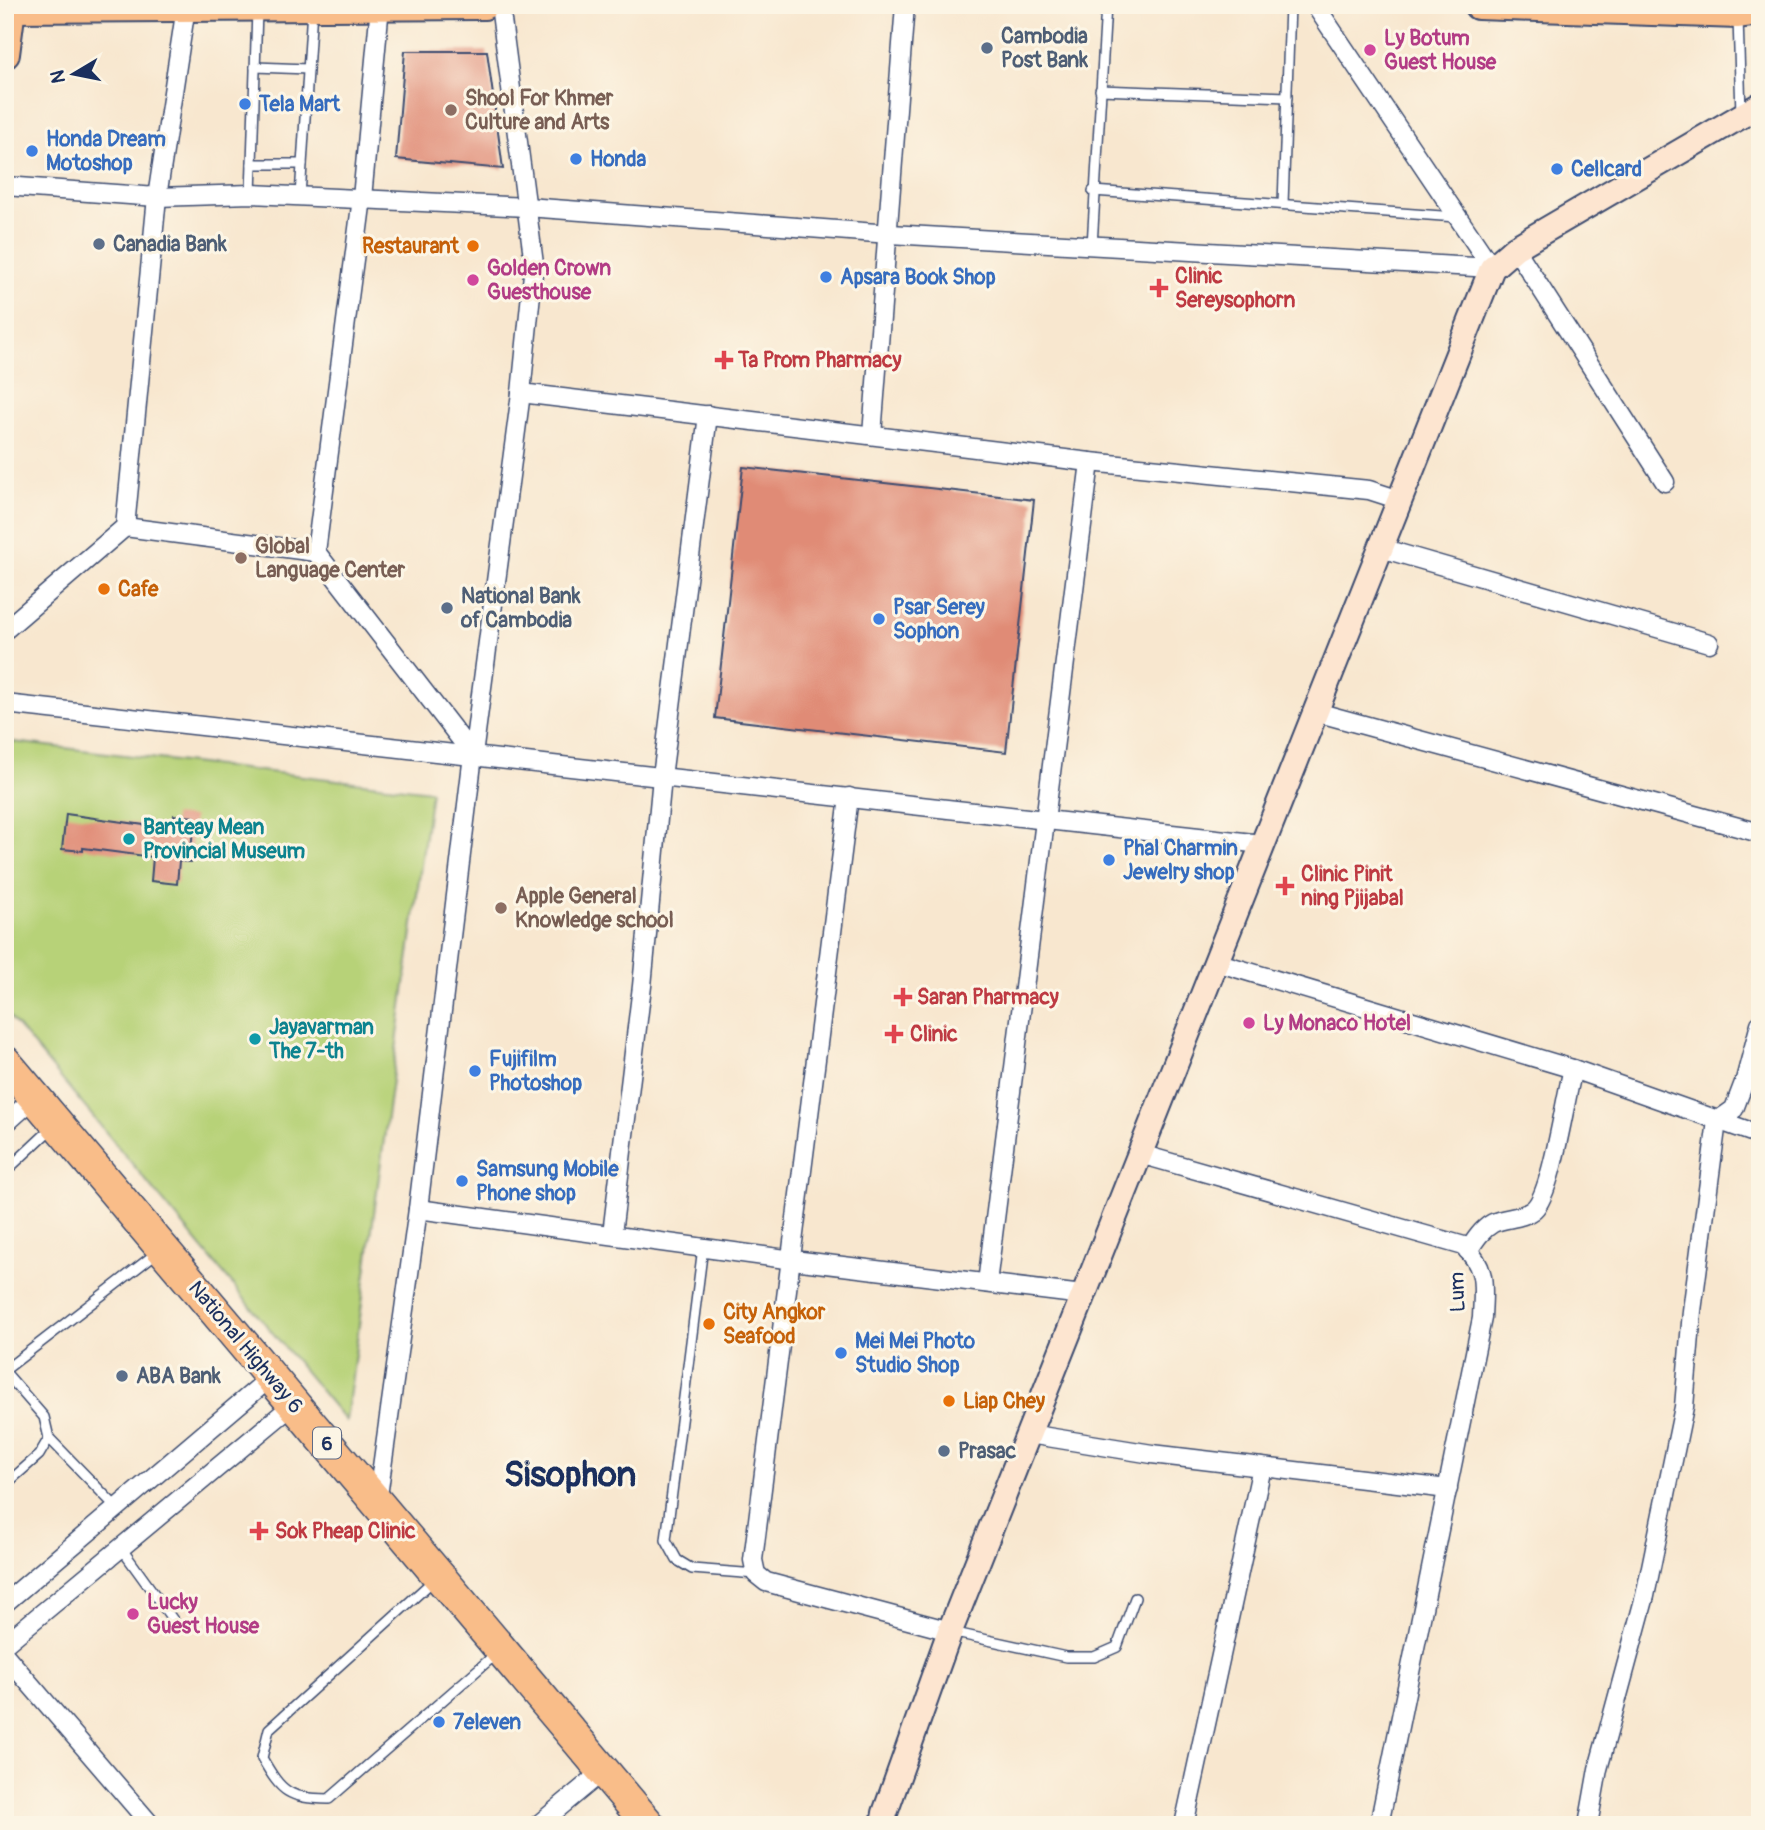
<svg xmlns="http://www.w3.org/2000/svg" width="1765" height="1830" font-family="Pangolin,sans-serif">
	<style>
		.green { fill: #b7d278; stroke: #69806b; stroke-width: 2 }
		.building { fill: #e08b76 }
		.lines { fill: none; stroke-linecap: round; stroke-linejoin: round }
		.lane-casing { stroke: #3c4b6f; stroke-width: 12 }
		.street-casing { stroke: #3c4b6f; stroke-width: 21 }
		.secondary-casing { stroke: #3c4b6f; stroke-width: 28 }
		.primary-casing { stroke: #3c4b6f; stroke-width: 32 }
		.highway-casing { stroke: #3c4b6f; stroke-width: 35 }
		.lane { stroke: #fff; stroke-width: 9 }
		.street { stroke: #fff; stroke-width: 18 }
		.secondary { stroke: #fde5d0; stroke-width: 24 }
		.primary { stroke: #f9bd89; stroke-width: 28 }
		.highway { stroke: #f9bd89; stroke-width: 32 }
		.service-dot { fill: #5c6f8a; stroke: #fcf5e5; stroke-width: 2.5 }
		.hotel-dot { fill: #d1479c; stroke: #fcf5e5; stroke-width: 2.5 }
		.shop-dot { fill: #3f7fe0; stroke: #fcf5e5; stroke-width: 2.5 }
		.education-dot { fill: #8d6e63; stroke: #fcf5e5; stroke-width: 2.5 }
		.food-dot { fill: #e8710a; stroke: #fcf5e5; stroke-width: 2.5 }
		.health-dot { fill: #e0444e; stroke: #fcf5e5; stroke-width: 2.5 }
		.culture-dot { fill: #0f9aa8; stroke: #fcf5e5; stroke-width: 2.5 }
		.labels { text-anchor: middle; stroke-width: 6; stroke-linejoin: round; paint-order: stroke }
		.shield { fill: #fcf5e5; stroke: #5e6a86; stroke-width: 2 }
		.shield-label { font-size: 19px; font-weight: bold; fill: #1b2f5e }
		.service-label { font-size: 21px; font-weight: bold; fill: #4e5e75; stroke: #fcf5e5; text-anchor: start }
		.hotel-label { font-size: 21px; font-weight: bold; fill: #b23c85; stroke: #fcf5e5; text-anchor: start }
		.education-label { font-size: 21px; font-weight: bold; fill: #785e54; stroke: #fcf5e5; text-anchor: start }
		.shop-label { font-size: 21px; font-weight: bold; fill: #366cbe; stroke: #fcf5e5; text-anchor: start }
		.food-label { font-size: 21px; font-weight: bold; fill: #c56008; stroke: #fcf5e5; text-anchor: start }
		.health-label { font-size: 21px; font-weight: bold; fill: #be3a42; stroke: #fcf5e5; text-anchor: start }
		.culture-label { font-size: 21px; font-weight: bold; fill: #0d838f; stroke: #fcf5e5; text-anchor: start }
		.street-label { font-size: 21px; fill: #1b2f5e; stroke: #fcf5e5 }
		.town-label { font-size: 35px; font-weight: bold; fill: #1b2f5e; stroke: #fcf5e5 }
	</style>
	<rect width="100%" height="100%" fill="#fcf5e5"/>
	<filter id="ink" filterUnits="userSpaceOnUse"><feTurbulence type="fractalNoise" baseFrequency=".0143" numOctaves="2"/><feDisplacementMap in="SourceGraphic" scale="14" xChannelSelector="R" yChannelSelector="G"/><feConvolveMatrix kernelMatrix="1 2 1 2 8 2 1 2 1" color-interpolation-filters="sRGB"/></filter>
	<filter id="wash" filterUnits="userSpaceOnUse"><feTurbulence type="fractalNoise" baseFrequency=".00686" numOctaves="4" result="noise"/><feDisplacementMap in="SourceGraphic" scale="28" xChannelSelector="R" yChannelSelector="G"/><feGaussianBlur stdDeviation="1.57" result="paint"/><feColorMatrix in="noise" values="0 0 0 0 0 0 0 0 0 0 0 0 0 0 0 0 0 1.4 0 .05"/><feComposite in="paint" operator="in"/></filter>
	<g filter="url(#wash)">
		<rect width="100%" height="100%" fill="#f8e7cf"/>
		<!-- green -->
		<path class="green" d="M5,741L431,791L346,1421L5,1011Z"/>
		<g id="blocks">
			<!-- building -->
			<g class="building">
				<path d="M405,51H487L503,169L396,159Z"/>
				<path d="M743,467L1034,500L1006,752L715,718Z"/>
				<path d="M66,814L173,829L174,815L194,817L190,862L179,861L177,884L151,881L153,857L83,848V851L62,849Z"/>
			</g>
		</g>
	</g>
	<g filter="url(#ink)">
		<use href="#blocks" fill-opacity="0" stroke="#3c4b6f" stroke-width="2"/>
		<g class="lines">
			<!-- lane casing -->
			<g class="lane-casing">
				<g id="lane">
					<path d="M1738,18L1741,113"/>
					<path d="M255,67L308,69"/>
					<path d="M1100,90L1287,97"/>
					<path d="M252,164H302"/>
					<path d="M1093,191L1456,217"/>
					<path d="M251,194L257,10"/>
					<path d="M300,196L312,9"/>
					<path d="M1283,204L1290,5"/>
					<path d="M1092,246L1106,5"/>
					<path d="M5,1172L53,1127"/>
					<path d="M703,1247L666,1540L677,1560L692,1569L756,1574"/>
					<path d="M5,1370L159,1251"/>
					<path d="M5,1372L44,1417L49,1438L39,1455L5,1485"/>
					<path d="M49,1438L117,1508"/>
					<path d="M121,1548L178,1627"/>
					<path d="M435,1579L269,1729L262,1758C282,1793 288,1798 329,1799L497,1653"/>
					<path d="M951,1632L1066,1657H1094L1117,1647L1135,1598"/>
				</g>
			</g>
			<!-- street casing -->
			<g class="street-casing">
				<g id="street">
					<path d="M1315,5L1492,268"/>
					<path d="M380,6L362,198L316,552L473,755"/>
					<path d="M5,186L157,197L251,194L527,207L890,234L1492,268"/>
					<path d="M1515,248L1665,482"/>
					<path d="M521,393L1090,462L1369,490L1400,500"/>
					<path d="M872,435L905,5"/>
					<path d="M125,527L316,552"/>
					<path d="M1381,548L1709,643"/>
					<path d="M5,630L125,527L157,197L186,7"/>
					<path d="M5,704L1262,844"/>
					<path d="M1316,712L1760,833"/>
					<path d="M849,797L753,1560L756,1574L766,1582L950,1631"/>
					<path d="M1216,962L1573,1069L1760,1135"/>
					<path d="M5,1124L35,1097"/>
					<path d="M1140,1154L1464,1246C1488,1270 1483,1286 1482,1318L1379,1825"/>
					<path d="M418,1209L793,1260L1083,1295"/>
					<path d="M612,1234L642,986L662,777L708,415"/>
					<path d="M1468,1251C1475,1240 1482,1229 1493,1223C1506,1217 1523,1219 1534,1209C1552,1193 1565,1098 1573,1069"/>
					<path d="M987,1283L1090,462"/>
					<path d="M1029,1434L1152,1454L1448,1489"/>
					<path d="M377,1503L418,1209L473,755L521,393L534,264L500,5"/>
					<path d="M5,1603L271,1377"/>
					<path d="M5,1644L294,1404"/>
					<path d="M5,1655L151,1825"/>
					<path d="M538,1825L603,1771"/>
					<path d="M1184,1825L1262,1467"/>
					<path d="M1588,1825L1598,1769L1645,1596L1684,1407L1692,1311L1717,1121L1734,1109L1745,1080L1760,1024"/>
				</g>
			</g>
			<!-- secondary casing -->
			<g class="secondary-casing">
				<path id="secondary" d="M883,1825L885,1813L950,1631L1492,268L1515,248L1760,105"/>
			</g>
			<!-- primary casing -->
			<g class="primary-casing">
				<g id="primary">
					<path d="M1478,5L1738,14L1760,11"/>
					<path d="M5,8L484,5"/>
					<path d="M5,54L11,8"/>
				</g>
			</g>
			<!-- highway casing -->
			<g class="highway-casing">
				<path id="highway" d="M5,1062L649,1825"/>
			</g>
			<!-- lane -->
			<use href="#lane" class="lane"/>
			<!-- street -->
			<use href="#street" class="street"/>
			<!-- secondary -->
			<use href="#secondary" class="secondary"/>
			<!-- primary -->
			<use href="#primary" class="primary"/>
			<!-- highway -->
			<use href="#highway" class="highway"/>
		</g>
	</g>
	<!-- markers -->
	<g class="service-dot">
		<circle cx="987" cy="48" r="7"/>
		<circle cx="99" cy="244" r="7"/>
		<circle cx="447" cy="608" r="7"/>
		<circle cx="122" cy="1376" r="7"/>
		<circle cx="944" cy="1451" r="7"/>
	</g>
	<g class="hotel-dot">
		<circle cx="1370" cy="50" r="7"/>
		<circle cx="473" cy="280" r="7"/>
		<circle cx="1249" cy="1023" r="7"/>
		<circle cx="133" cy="1614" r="7"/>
	</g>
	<g class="shop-dot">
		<circle cx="245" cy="104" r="7"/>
		<circle cx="32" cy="151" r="7"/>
		<circle cx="576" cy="159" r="7"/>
		<circle cx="1557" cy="169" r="7"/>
		<circle cx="826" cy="277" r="7"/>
		<circle cx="879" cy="619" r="7"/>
		<circle cx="1109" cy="860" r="7"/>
		<circle cx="475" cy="1071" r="7"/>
		<circle cx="462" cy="1181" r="7"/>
		<circle cx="841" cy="1353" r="7"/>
		<circle cx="439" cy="1722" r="7"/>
	</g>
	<g class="education-dot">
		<circle cx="451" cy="110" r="7"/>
		<circle cx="241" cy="558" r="7"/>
		<circle cx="501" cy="908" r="7"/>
	</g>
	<g class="food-dot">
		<circle cx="473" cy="246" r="7"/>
		<circle cx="104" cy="589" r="7"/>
		<circle cx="709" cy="1324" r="7"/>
		<circle cx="949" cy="1401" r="7"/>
	</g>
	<g class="health-dot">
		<path d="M1155.5 277.5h7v7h7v7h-7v7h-7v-7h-7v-7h7z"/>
		<path d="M720.5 349.5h7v7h7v7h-7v7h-7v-7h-7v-7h7z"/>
		<path d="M1281.5 875.5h7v7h7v7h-7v7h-7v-7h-7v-7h7z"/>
		<path d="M899.5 986.5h7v7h7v7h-7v7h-7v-7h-7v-7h7z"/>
		<path d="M890.5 1023.5h7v7h7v7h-7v7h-7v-7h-7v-7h7z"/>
		<path d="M255.5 1520.5h7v7h7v7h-7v7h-7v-7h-7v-7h7z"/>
	</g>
	<g class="culture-dot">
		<circle cx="129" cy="839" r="7"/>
		<circle cx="255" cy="1039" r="7"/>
	</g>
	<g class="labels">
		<!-- shield labels -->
		<rect class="shield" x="313" y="1427.5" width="28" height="31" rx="5"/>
		<g class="shield-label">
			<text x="327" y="1450">6</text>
		</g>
		<!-- service labels -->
		<g class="service-label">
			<text x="1001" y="43">Cambodia<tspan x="1001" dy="24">Post Bank</tspan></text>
			<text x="113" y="251">Canadia Bank</text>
			<text x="461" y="603">National Bank<tspan x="461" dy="24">of Cambodia</tspan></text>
			<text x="136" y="1383">ABA Bank</text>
			<text x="958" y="1458">Prasac</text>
		</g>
		<!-- hotel labels -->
		<g class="hotel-label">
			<text x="1384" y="45">Ly Botum<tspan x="1384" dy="24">Guest House</tspan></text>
			<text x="487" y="275">Golden Crown<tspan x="487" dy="24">Guesthouse</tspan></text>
			<text x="1263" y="1030">Ly Monaco Hotel</text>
			<text x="147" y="1609">Lucky<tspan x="147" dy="24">Guest House</tspan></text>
		</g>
		<!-- education labels -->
		<g class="education-label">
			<text x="465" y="105">Shool For Khmer<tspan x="465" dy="24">Culture and Arts</tspan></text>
			<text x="255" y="553">Global<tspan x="255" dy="24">Language Center</tspan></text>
			<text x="515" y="903">Apple General<tspan x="515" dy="24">Knowledge school</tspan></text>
		</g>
		<!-- shop labels -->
		<g class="shop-label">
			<text x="259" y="111">Tela Mart</text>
			<text x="46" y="146">Honda Dream<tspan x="46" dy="24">Motoshop</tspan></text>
			<text x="590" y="166">Honda</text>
			<text x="1571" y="176">Cellcard</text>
			<text x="840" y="284">Apsara Book Shop</text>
			<text x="893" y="614">Psar Serey<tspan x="893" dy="24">Sophon</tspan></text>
			<text x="1123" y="855">Phal Charmin<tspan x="1123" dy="24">Jewelry shop</tspan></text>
			<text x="489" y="1066">Fujifilm<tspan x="489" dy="24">Photoshop</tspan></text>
			<text x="476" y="1176">Samsung Mobile<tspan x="476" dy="24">Phone shop</tspan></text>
			<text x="855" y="1348">Mei Mei Photo<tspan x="855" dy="24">Studio Shop</tspan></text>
			<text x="453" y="1729">7eleven</text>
		</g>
		<!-- food labels -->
		<g class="food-label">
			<text x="459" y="253" text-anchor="end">Restaurant</text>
			<text x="118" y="596">Cafe</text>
			<text x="723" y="1319">City Angkor<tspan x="723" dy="24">Seafood</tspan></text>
			<text x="963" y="1408">Liap Chey</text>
		</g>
		<!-- health labels -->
		<g class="health-label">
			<text x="1175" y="283">Clinic<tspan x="1175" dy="24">Sereysophorn</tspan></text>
			<text x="738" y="367">Ta Prom Pharmacy</text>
			<text x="1301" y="881">Clinic Pinit<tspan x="1301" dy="24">ning Pjijabal</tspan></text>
			<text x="917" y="1004">Saran Pharmacy</text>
			<text x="910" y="1041">Clinic</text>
			<text x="275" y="1538">Sok Pheap Clinic</text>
		</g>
		<!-- culture labels -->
		<g class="culture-label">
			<text x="143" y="834">Banteay Mean<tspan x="143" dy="24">Provincial Museum</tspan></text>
			<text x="269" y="1034">Jayavarman<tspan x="269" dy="24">The 7-th</tspan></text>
		</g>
		<!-- street labels -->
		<g class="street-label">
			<text transform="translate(1457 1292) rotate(-92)" y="7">Lum</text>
			<text transform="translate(246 1347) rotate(50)" y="7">National Highway 6</text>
		</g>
		<!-- town labels -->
		<g class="town-label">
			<text x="570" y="1486">Sisophon</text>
		</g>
	</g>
	<!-- margin -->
	<rect width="1765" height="1830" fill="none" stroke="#fcf5e5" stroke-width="28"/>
	<!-- north arrow -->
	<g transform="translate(74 74) rotate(260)" stroke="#fcf5e5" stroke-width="5" paint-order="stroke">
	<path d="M0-5L12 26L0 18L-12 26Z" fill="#1b2f5e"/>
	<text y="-10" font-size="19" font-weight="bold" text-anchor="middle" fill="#1b2f5e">N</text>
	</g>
</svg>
